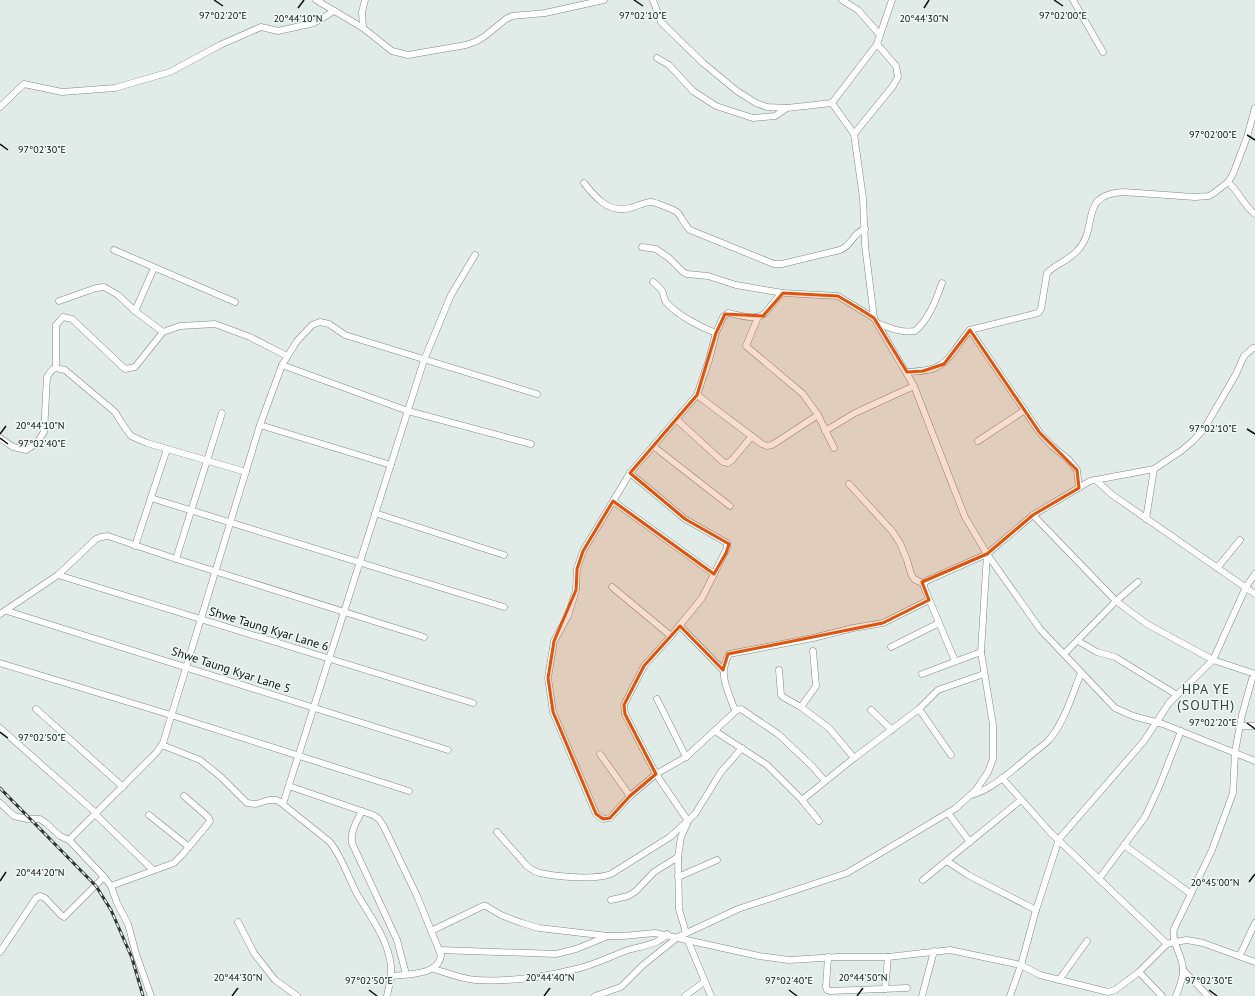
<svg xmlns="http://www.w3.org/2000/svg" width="1255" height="996" font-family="'PT Sans',sans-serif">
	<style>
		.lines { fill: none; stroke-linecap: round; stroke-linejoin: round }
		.minor-casing { stroke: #808886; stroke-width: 7 }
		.minor { stroke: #fff; stroke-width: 6 }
		.rail-casing { stroke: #303533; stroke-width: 3 }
		.rail { stroke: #eef8f5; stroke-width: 1.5; stroke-dasharray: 4.5; stroke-linecap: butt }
		.marked { fill: #dd550c; fill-opacity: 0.2; stroke: #dd550c; stroke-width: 3; stroke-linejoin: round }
		.ticks { fill: none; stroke: #0c0f0e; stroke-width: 1.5 }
		.labels { text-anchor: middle; stroke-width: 3; stroke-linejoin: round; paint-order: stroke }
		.street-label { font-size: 12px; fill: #0c0f0e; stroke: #eef8f5 }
		.quarter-label { font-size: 14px; letter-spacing: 1px; fill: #3b4240; stroke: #eef8f5 }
		.ticks-label { font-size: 10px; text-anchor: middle; fill: #0c0f0e; stroke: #eef8f5; stroke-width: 3; stroke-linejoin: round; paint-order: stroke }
	</style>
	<rect width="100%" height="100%" fill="#e1ebe8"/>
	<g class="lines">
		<!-- minor casing -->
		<g class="minor-casing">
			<g id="minor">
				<path d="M316,0L363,28L392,51L408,55L466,45L477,41L485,36L506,19L512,16L545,13L604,0"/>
				<path d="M653,0L661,22L703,63L737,91L756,103L767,107L787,108L832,103L877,44L880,35L858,10L842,0"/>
				<path d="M1073,0L1103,52"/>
				<path d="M363,28L362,12L365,0"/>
				<path d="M880,35L892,0"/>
				<path d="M657,58L669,65L693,91L716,106L753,118L775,116L787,108"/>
				<path d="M832,103L854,134L863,198L865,245L874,318"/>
				<path d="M0,107L24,84L62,92L115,88L170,72L220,45L261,27L278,31L314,23L334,11"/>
				<path d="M854,134L893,86L898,77L896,66L877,44"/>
				<path d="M1228,182C1239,192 1244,206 1255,214"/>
				<path d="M584,183C595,197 609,214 630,208C636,207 644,202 651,202C655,202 674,210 677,212C682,217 684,225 690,230L774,264H782L840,250C853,245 852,233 865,229"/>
				<path d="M642,247L656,249L669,258L683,272L687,274L708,276L736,285L783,293L838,296L874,318L914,386L965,517L987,554L1040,629L1115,708L1133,716L1163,724L1255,761"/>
				<path d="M114,250L235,302"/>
				<path d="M653,282C657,285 661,288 663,293C664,297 664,299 666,302C677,315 700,327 716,333"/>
				<path d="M783,293C775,299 773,304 766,312C758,322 739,315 728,313L723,317L716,333L709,360L697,395L630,473L583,551L577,569L576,590L568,616L554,641L548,678L553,712L596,814L603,819L610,818L630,796L656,774L686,757L737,710L741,709L778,734L812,766L825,781"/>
				<path d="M59,301L96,288L104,287L118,295L135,311L163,332"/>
				<path d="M135,311L154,268"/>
				<path d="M758,317L746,346L803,394L818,415L834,448"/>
				<path d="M877,323C890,328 900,333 915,331C929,319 936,300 942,283"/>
				<path d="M970,330L1040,433L1052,446L1069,460L1077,470L1079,488"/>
				<path d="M282,365L408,411L531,444"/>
				<path d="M56,368V325L63,317L72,319L125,369L135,367L163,332L180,326L215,324L250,337L287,356"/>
				<path d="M907,372C930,371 941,370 955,350C960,343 964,336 970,330L1038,313L1041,309L1047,273C1054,265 1068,261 1077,251C1100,228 1077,195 1123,192L1195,197L1209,196L1214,193L1228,182L1233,174L1247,137L1255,108"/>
				<path d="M697,395L762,444L767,446L772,445L818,415"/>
				<path d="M676,419L723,462L728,463L732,460L752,436"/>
				<path d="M260,425L391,465"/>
				<path d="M825,431L855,413L914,386"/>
				<path d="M0,438L13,447L26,450L37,443L44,432L47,377C53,367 54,367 65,370L115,412L123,425L131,436L147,443L246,472"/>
				<path d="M978,441L1025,410"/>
				<path d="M653,446L730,506"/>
				<path d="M630,473L685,519L727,543V548L702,598L671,636L644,666L624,705L625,714L656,774L688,821"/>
				<path d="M1096,480L1111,494L1255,594"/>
				<path d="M849,484L892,531L900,543L907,560L911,574L914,579L924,584"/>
				<path d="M151,498L504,607"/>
				<path d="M613,501L714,574"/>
				<path d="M375,513L504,555"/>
				<path d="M1033,515L1116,601L1147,624L1213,660L1255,674"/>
				<path d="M1146,519L1154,469"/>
				<path d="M135,546L167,449"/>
				<path d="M176,559L222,413"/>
				<path d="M1217,568L1240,540"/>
				<path d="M58,575L473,703"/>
				<path d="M612,587L671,636"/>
				<path d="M7,611L448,750"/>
				<path d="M0,614L58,575L96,539L101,537L108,536L176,559L424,637"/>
				<path d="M680,626L723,670"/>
				<path d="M1078,641L1097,652L1115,657L1177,695"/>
				<path d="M891,647L939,623"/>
				<path d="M1064,654L1116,601L1138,582"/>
				<path d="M955,661L924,587V584L926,581L987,554L1033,515L1090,481L1154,469L1181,451L1193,441L1204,429L1236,374L1244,356L1253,348H1255"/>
				<path d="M0,663L171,715L409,791"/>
				<path d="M779,670L781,695L783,697L801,707L829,728L854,758"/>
				<path d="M922,674L981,652"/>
				<path d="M657,699L686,757"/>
				<path d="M801,707L816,686L813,651"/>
				<path d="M36,709L123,787"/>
				<path d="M919,709L951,755"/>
				<path d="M737,710L734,708C727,688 718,674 729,654L813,638L853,628L883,623L929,600"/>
				<path d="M871,710L892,730"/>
				<path d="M1240,726H1255"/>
				<path d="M0,728L96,813"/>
				<path d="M715,731L767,765L802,800L819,821"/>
				<path d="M162,745L200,760L221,777L247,803L256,804L269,800H276L280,802L330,842C342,857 348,877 357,894C370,916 388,939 391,966C392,976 389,986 387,996"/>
				<path d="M600,754L630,796"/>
				<path d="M1002,778L1051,833L1167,944"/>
				<path d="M289,786L373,815L379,819L384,827L417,896L441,955C439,976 406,974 391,976"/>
				<path d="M971,795C992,790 1016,767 1032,754C1038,749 1044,745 1049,740C1065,721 1072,695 1081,673"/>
				<path d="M802,800L854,758L919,709L938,690L984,674"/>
				<path d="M0,803L14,816L27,819H40L46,823L60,836L69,840L104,877L111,886L117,903L128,924L136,954L151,996"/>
				<path d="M283,804L424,360L451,295L475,255"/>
				<path d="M362,811C357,821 350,831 352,843L397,940L406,974"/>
				<path d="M948,813L970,842"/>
				<path d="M95,814L153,870"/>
				<path d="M149,815L189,847"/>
				<path d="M497,832L527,866C531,869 535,872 540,873C557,877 596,880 611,874L670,837L695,814L721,772L742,748"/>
				<path d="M69,840L156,753L163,743L260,425L282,365L297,341L312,325L320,322L329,324L345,335L537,394"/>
				<path d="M1124,845L1191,894"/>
				<path d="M947,861L968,875L1036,910"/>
				<path d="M678,877L717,860"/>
				<path d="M1099,879L1145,817L1159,787L1181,731"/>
				<path d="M923,880L1021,800"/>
				<path d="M111,886L174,863L182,855L207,825L210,821L208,817L184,796"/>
				<path d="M611,900L628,896L636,891L654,872L678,857"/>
				<path d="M238,922L254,953L275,980L297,996"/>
				<path d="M431,931L483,906H486L501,915L522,923L539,928L608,936H623L655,933L759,956L789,960L838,957H888L950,950L1021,965L1040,975L1108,992L1115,990L1139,972L1167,944L1175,942L1187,940L1203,943L1255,962"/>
				<path d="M686,933L679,909L678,857L681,837L687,824"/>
				<path d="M688,941L711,996"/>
				<path d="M439,950L556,954L576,949L608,936"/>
				<path d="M0,952L36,898L40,896L45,898L61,915L64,917L104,877"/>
				<path d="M1240,955L1255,923"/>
				<path d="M828,957L826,987L827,990L830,991L907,988"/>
				<path d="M434,969C447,973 462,979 476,980C508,982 544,977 576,969C594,965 611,956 628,950C641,946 658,945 667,934"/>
				<path d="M1183,970L1208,996"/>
				<path d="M1139,972L1162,996"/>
				<path d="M1059,980L1087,941"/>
				<path d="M885,989L888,957"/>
				<path d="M595,996L621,987L643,965L678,937L738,909L847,873L956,808L976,790L988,772L993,759V725L981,652L987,554"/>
				<path d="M685,996L704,982"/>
				<path d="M922,996L934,951"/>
				<path d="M1010,996L1021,965L1036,910L1059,839L1144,741L1169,703L1213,660L1246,587L1255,574"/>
				<path d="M1176,996C1179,988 1184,977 1183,968C1182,955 1171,942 1174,929L1212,850L1233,793L1235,752L1242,715L1252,679L1255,677"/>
			</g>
		</g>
		<!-- minor -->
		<use href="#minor" class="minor"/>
		<!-- rail casing -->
		<g class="rail-casing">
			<path id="rail" d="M0,788L96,886L111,910L132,958L143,996"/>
		</g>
		<!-- rail -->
		<use href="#rail" class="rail"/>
	</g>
	<!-- marked area -->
	<path class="marked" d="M783,293L838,296L860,309L874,318L907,372L923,371L944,364L970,330L1040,433L1077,470L1079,488L1033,515L987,554L922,582L929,600L883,623L728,654L723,670L680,626L644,666L624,705L625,714L656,774L630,796L610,818L603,819L596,814L553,712L548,678L554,641L576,590L577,569L583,551L613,501L714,574L726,553L729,544L685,519L630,473L697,395L716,333L725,314L763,316Z"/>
	<!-- ticks -->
	<path class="ticks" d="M214,0L223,6M634,0L643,6M1054,0L1063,6M298,8L304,0M924,8L929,0M1247,135L1255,140M0,144L8,150M1247,429L1255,434M0,434L6,426M0,438L8,444M1247,723L1255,729M0,732L8,738M0,881L6,872M1249,882L1255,874M369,990L377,996M789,990L797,996M1209,990L1217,996M232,996L238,988M544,996L550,988M857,996L863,988"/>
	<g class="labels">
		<!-- street labels -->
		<g class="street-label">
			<text transform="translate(269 629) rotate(17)" y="4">Shwe Taung Kyar Lane 6</text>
			<text transform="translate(231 670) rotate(18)" y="4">Shwe Taung Kyar Lane 5</text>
		</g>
		<!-- quarter labels -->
		<g class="quarter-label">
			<text x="1206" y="694">HPA YE<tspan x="1206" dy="16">(SOUTH)</tspan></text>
		</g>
	</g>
	<g class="ticks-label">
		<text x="223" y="19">97°02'20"E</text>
		<text x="643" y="19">97°02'10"E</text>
		<text x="1063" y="19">97°02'00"E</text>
		<text x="298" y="22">20°44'10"N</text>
		<text x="924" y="22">20°44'30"N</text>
		<text x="1213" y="138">97°02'00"E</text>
		<text x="42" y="153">97°02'30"E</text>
		<text x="40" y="429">20°44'10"N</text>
		<text x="1213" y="432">97°02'10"E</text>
		<text x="42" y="447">97°02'40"E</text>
		<text x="1213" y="726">97°02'20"E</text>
		<text x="42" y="741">97°02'50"E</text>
		<text x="40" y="876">20°44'20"N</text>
		<text x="1215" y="886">20°45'00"N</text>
		<text x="238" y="981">20°44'30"N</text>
		<text x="550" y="981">20°44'40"N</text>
		<text x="863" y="981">20°44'50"N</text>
		<text x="369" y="984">97°02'50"E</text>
		<text x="789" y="984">97°02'40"E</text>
		<text x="1209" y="984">97°02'30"E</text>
	</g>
</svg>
